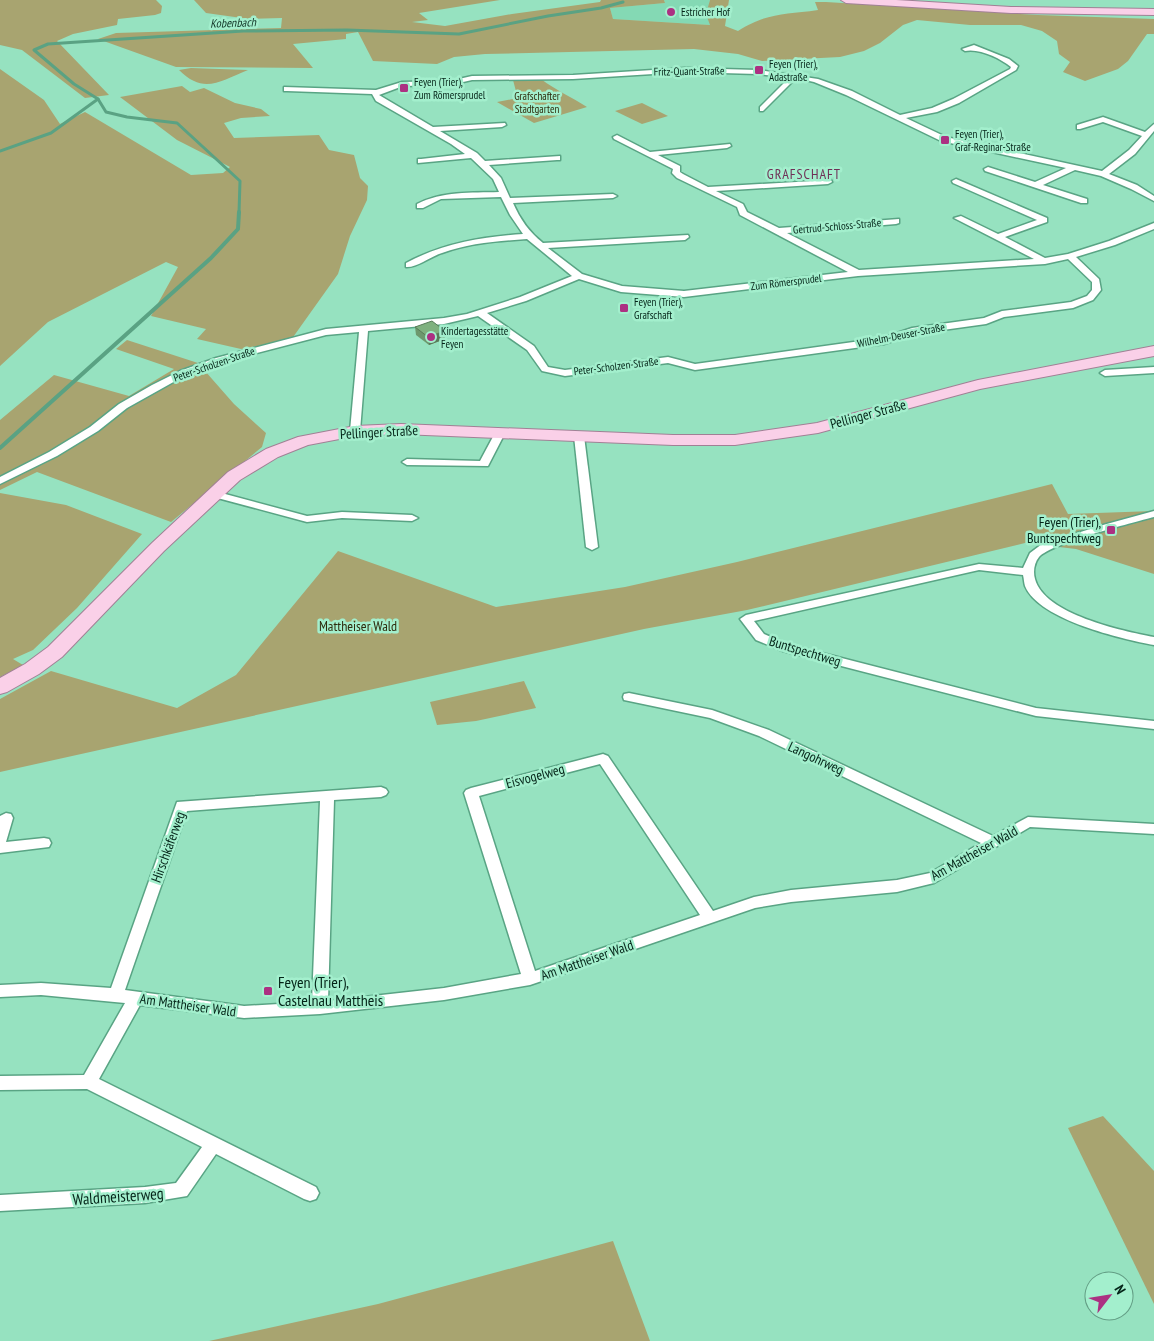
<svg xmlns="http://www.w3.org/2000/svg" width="1154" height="1341" font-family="'PT Sans Narrow',sans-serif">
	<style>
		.built { fill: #84d9b4 }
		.green { fill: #a8a470 }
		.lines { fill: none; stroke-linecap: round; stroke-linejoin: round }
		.stream-far1 { stroke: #5aa283; stroke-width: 3 }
		.stream { stroke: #5aa283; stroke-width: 4 }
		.minor-casing { stroke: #59a484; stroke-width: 3 }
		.primary-casing { stroke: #a18095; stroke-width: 2 }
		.minor { fill: #fff; fill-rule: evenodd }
		.primary { fill: #fad0e8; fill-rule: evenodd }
		.wall { fill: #6d986d }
		.shaded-wall { fill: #597c59 }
		.building { fill: #7fb17f; stroke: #597c59 }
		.poi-dot { fill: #ac3082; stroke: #a3efcd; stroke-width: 2 }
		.labels { text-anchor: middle; stroke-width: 5; stroke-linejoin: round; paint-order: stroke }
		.far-poi-label { font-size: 11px; fill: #042418; stroke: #a3efcd; text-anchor: start }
		.far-street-label { font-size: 11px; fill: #042418; stroke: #a3efcd }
		.far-park-label { font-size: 11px; fill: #2f2c0e; stroke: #a3efcd }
		.far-water-label { font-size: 12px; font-style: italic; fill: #103225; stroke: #a3efcd }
		.far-quarter-label { font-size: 14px; letter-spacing: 1px; fill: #6f3157; stroke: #a3efcd }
		.street-label { font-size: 14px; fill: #042418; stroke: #a3efcd }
		.poi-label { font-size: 14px; fill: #042418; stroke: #a3efcd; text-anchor: end }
		.park-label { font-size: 14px; fill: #2f2c0e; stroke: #a3efcd }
		.near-poi-label { font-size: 16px; fill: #042418; stroke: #a3efcd; text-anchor: start }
		.near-street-label { font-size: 16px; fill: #042418; stroke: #a3efcd }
	</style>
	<rect width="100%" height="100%" fill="#96e2c0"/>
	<!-- built -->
	<path class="built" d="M664,0H710L707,14L711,25L613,19L610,8L665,3Z"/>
	<!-- green -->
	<g class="green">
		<path d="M0,0H156L162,6L161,13L155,15L118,19L117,25L73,34L57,41L109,95L85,98L22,50L0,45Z"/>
		<path d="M194,0H500L419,13L428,20L412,22L445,26L512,14L600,2L601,0H664L665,3L610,8L613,19L710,25L706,14L710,0H729L725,26L738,31C768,12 785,15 818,10L815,2H826L1038,15L1154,19V34H1147L1128,61L1118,69L1085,81L1063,72L1070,62L1059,54L1057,41L1042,31L1021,25H970L917,20L903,25L880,43L864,51L840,57L762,61L738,54L694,49L485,54L454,57L437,64L373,61L358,32L346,34V39L293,44L313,68L176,67L98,39L116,33L281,28L282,18L249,19L206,13Z"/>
		<path d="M191,68L248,70C220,81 204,95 179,70Z"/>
		<path d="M0,69L44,100L60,124L85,112L191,175L223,173L230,167L177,140L120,97L182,86L190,92L204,88L235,103L261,109L270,116L241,118L224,123L234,138L319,135L329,150L354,155L360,178L368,186L367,200L350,236L338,274L291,340L241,349L197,339L206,329L151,316L178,267L166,262L48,322L0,366Z"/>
		<path d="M541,79C555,90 572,97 587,107L534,123L497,102L513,99L517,95L513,80Z"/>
		<path d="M642,103L668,116L642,124L615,111Z"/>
		<path d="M127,340L198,363L234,404L266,433L262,447L171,522L37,472L0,490V420L54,375L129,396L174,369L116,349Z"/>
		<path d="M1052,484L1068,514L1154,511V574L1076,549L1025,543L747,610L644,629L0,772V699L51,671L177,708L236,675L338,551L496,607L625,587L737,562Z"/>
		<path d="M0,493L66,505L142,534L77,608L33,650L13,659L23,665L0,677Z"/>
		<path d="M524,681L536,708L476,721L437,725L430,702Z"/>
		<path d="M1103,1116L1154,1171V1304L1068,1128Z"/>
		<path d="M613,1241L650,1341H209L378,1304Z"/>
	</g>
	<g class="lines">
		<!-- stream-far1 -->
		<g class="stream-far1">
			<path d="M98,99L106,112L127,117L177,123L240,181L239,213"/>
			<path d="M0,151L51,133L98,99L74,84L34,50L48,44L243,31L347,30L459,34L548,16L601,8L623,2"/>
		</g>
		<!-- stream -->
		<path class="stream" d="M0,448L211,258L238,229L239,212"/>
		<!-- minor casing -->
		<g class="minor-casing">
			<g id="minor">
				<path d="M974,45L1009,59L1018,66L1016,70L959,103L937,112L906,118L946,137L1102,171L1129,150L1142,136L1103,122L1080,129H1077V125L1103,117L1145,132L1154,124V131L1135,154L1109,174L1137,185L1154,196V201L1131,189L1101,176L1075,170L1043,185L1087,199V203H1081L985,171L984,169L988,167L1035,182L1066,168L941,141L846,95L814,82L796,78L763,111H760V107L789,78L758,74L685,72L573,79L472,80L450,85L403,86L379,95L433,127L505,123L506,125L502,127L440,131L477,153L485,161L560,156V160H557L489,165L501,178L510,198L613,194L617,196L613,198L513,203C520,219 529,232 543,243L688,235L689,237L685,240L548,248L582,274L622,286L684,291L848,272L740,215L737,207L677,178L672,173L673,169L614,139L613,137L617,135L650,152L730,144L731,146L727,148L658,155L680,166V172L683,174L708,187L831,180L832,182L828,184L716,191L743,204L747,212L779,228L899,219V223L896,224L787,233L859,270L1034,259L954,218L961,216L998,234L1037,220L953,183L952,181L956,179L1047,218V222L1005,237L1045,258L1068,254L1109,241L1154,223V229L1115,245L1076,257L1099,279L1101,290L1093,300L1073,308L1004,317L986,324L914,334L884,344L695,370L668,363L565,376L542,371L527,350L478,316L444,324L368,331L360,431L355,434L350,431L359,332L326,335L222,362L186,375L127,408L98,431L57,456L0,484V477L49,452L90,427L119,404L152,385L180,371L216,358L326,329L444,318L467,314L520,297L572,276L527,239C498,241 469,243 442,253C431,256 417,268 406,267V263C443,243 482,237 523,234L510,215L501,197L441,199L423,208H417V204C442,191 471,193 499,192L493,179L471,158L418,163V159H421L465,154L451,144L376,101L372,94L287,91H284V87L376,90L402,82L450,81L472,76L573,75L685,68L758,70L818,79L852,91L900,115L932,108L953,99L1010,69L1011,67C1000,58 979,48 965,51L962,49ZM1068,259L1092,282V290L1087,296L1071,302L1002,311L984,318L912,328L882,338L695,364L668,357L565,370L548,367L534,346L487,313L526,301L579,279L621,292L684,297L858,276L1045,264Z"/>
				<path d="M1154,367V373L1105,376L1100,373L1105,370Z"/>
				<path d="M500,430L505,433L488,466L407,465L402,462L407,459L480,461L495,433Z"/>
				<path d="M579,433L584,436L598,547L592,550L586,547L574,436Z"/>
				<path d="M214,491L307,516L342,512L412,515L418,518L412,521L342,518L307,522L210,496L209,494Z"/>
				<path d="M1154,511V517C1132,523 1052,543 1039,557C1034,563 1033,572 1035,579C1044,614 1122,631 1154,637V645C1122,639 1039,620 1025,586C1024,583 1024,579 1023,575L979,570L754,621L764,634L787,644L1036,708L1154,721V729L1036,716L783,651L756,640L740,619L746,615L979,564L1023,568L1030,553L1042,544L1103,525Z"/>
				<path d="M629,693L712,710L769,730L993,836L1028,817L1154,824V834L1030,827L934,883L897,892L791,902L755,908L530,985L444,1000L320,1014L244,1018L140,1005L99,1079L316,1187L319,1193L316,1199L310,1201L304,1199L216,1154L187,1196L145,1203L0,1211V1195L145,1187L176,1183L202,1147L87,1089L0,1090V1076L84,1075L125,1003L41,995L0,997V985L41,983L111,988L177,802L381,787L386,789L388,792L386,795L381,797L334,800L328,1001L444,988L521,974L464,793L466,790L471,788L603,754L608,756L713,911L754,897L791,890L897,880L930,873L981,843L759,736L710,718L624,700L623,697L624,694ZM600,764L700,915L535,971L479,796ZM320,801L312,1002L244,1006L125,990L187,811Z"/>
				<path d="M6,813L11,814L13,818L6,842L44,838L49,839L51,843L49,847L0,853V816Z"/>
			</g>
		</g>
		<!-- primary casing -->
		<g class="primary-casing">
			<g id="primary">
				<path d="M841,0H896L1011,7L1154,9V15L1011,13L846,3Z"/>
				<path d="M1154,346V356L980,389L818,433L735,445H673L401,434L355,436L308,445L278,457L240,480L164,551L62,657L39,674L7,692L0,694V678L25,664L48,647L152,543L228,472L266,449L298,437L355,426L401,424L673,435H735L817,423L978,380Z"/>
			</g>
		</g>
		<!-- minor -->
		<use href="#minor" class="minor"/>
		<!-- primary -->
		<use href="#primary" class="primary"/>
	</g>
	<!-- wall -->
	<path class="wall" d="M415,327L445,339L429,345L416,335Z"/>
	<!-- shaded-wall -->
	<path class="shaded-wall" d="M445,331V339L429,345L428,337Z"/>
	<!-- building -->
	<path class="building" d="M432,321L445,331L428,337L415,327Z"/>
	<!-- markers -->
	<g class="poi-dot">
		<circle cx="671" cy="12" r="5"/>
		<rect x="754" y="65" width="10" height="10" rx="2.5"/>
		<rect x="399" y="83" width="10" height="10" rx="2.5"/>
		<rect x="940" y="135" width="10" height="10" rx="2.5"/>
		<rect x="619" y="303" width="10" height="10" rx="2.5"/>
		<circle cx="431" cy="337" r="5"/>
		<rect x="1106" y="525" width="10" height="10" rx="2.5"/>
		<rect x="263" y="986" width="10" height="10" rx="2.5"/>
	</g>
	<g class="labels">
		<!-- far-poi labels -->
		<g class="far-poi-label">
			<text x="681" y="16">Estricher Hof</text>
			<text x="769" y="68">Feyen (Trier),<tspan x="769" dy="13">Adastraße</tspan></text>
			<text x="414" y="86">Feyen (Trier),<tspan x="414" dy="13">Zum Römersprudel</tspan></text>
			<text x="955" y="138">Feyen (Trier),<tspan x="955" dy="13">Graf-Reginar-Straße</tspan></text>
			<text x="634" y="306">Feyen (Trier),<tspan x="634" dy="13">Grafschaft</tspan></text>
			<text x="441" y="335">Kindertagesstätte<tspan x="441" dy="13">Feyen</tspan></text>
		</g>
		<!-- far-street labels -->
		<g class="far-street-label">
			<text transform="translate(689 71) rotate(-1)" y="4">Fritz-Quant-Straße</text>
			<text transform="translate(837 226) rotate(-5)" y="4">Gertrud-Schloss-Straße</text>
			<text transform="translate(786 282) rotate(-7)" y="4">Zum Römersprudel</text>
			<text transform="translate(901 335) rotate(-11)" y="4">Wilhelm-Deuser-Straße</text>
			<text transform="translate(214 364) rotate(-19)" y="4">Peter-Scholzen-Straße</text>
			<text transform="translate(616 366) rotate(-7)" y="4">Peter-Scholzen-Straße</text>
		</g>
		<!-- far-park labels -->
		<g class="far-park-label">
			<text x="537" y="100">Grafschafter<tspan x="537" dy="13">Stadtgarten</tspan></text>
		</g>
		<!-- far-water labels -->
		<g class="far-water-label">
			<text transform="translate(233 23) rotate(-2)" y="4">Kobenbach</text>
		</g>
		<!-- far-quarter labels -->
		<g class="far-quarter-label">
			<text x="804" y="179">GRAFSCHAFT</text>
		</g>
		<!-- street labels -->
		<g class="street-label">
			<text transform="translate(868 414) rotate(-15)" y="5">Pellinger Straße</text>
			<text transform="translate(379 432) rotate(-3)" y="5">Pellinger Straße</text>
			<text transform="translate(805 651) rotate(17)" y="5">Buntspechtweg</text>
			<text transform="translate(816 758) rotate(25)" y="5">Langohrweg</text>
			<text transform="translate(535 776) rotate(-15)" y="5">Eisvogelweg</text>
			<text transform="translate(168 847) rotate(-70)" y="5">Hirschkäferweg</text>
			<text transform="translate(974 853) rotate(-29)" y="5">Am Mattheiser Wald</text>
			<text transform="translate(587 960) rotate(-19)" y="5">Am Mattheiser Wald</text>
			<text transform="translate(188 1005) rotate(8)" y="5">Am Mattheiser Wald</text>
		</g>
		<!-- poi labels -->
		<g class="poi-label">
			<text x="1101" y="527">Feyen (Trier),<tspan x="1101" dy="16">Buntspechtweg</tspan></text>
		</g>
		<!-- park labels -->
		<g class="park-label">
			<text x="358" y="631">Mattheiser Wald</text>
		</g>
		<!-- near-poi labels -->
		<g class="near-poi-label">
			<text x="278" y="988">Feyen (Trier),<tspan x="278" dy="18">Castelnau Mattheis</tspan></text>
		</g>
		<!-- near-street labels -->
		<g class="near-street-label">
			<text transform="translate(118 1196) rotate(-4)" y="6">Waldmeisterweg</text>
		</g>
	</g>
	<!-- north arrow -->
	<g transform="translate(1109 1296) rotate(59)"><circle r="24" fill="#a3efcd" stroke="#639e85"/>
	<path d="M0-4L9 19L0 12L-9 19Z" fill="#ac3082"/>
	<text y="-8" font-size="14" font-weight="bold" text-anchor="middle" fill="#042418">N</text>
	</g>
</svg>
